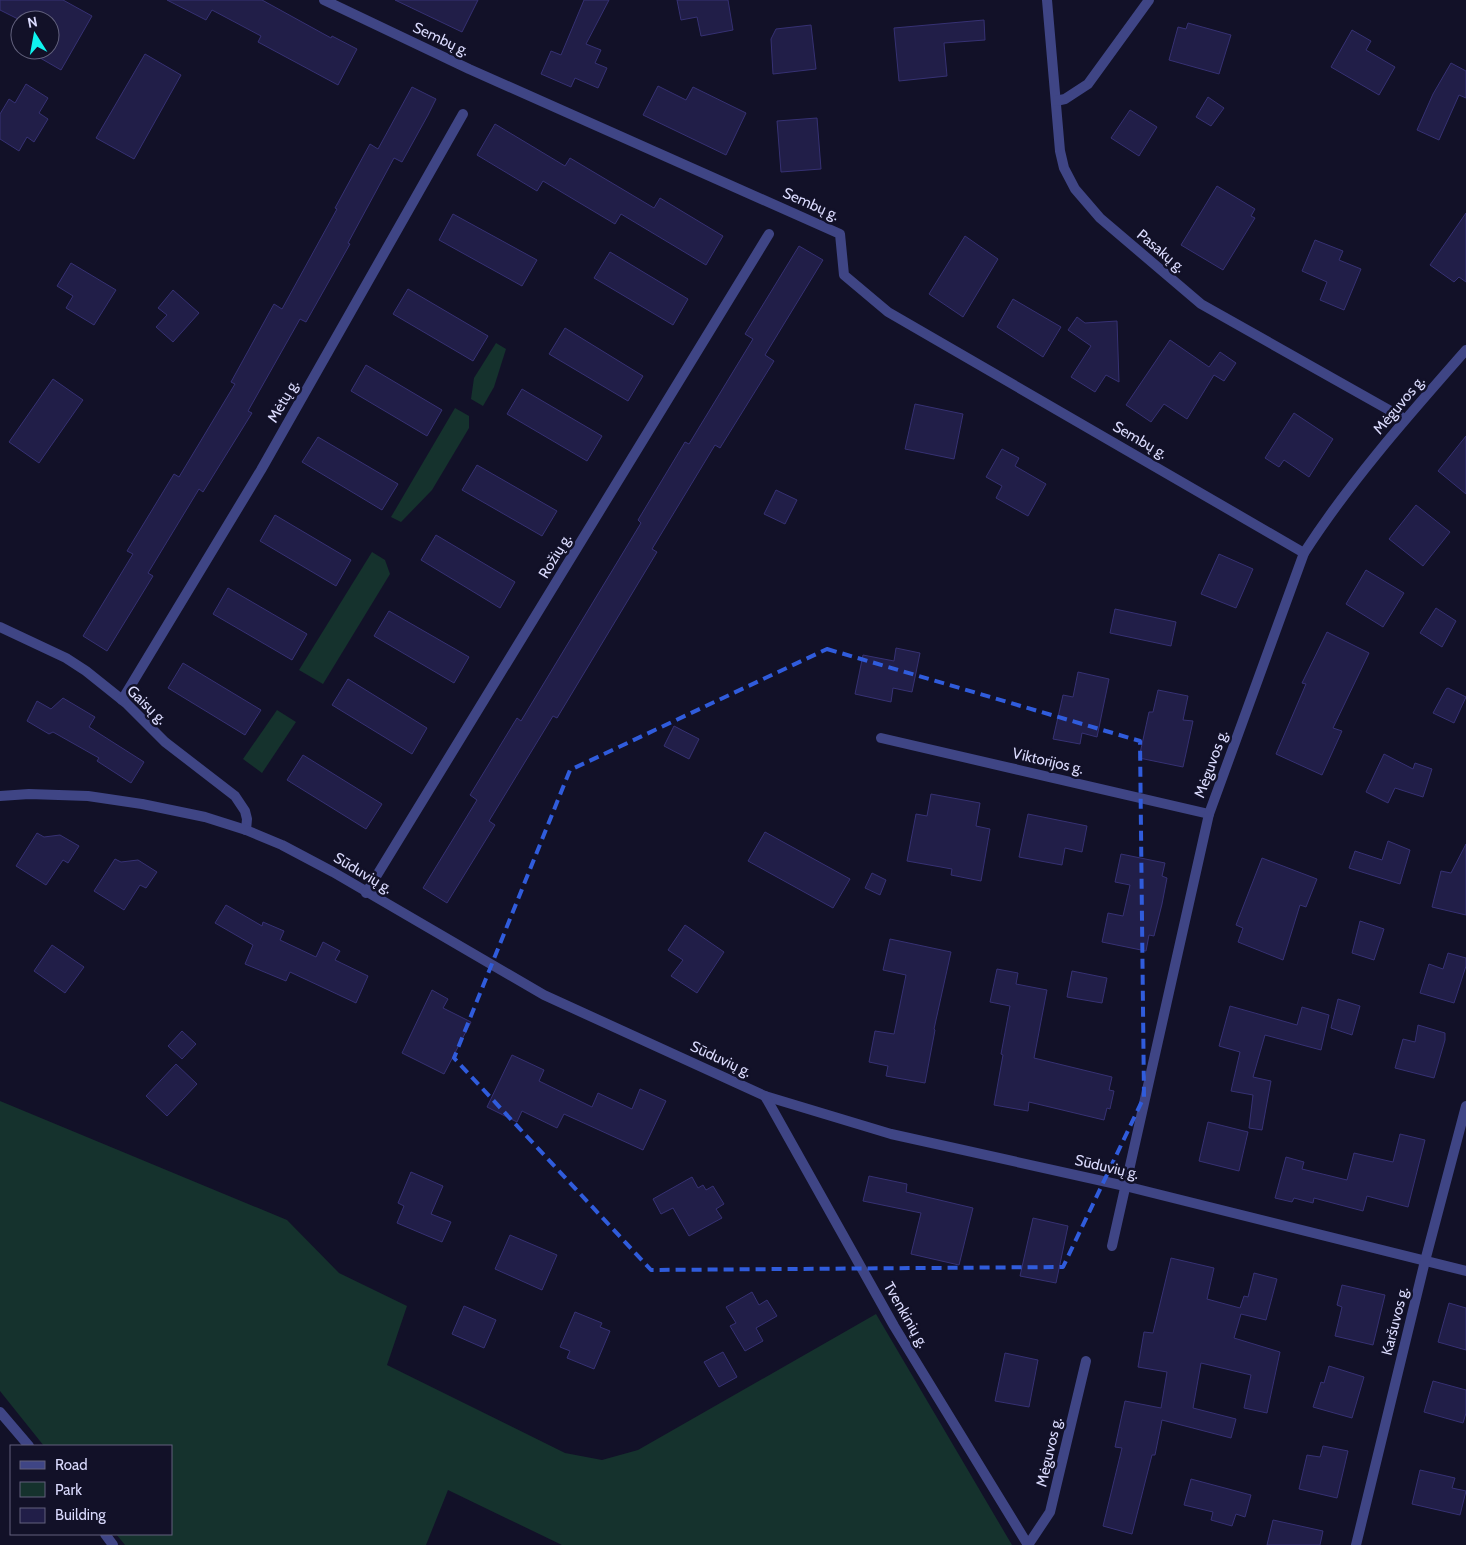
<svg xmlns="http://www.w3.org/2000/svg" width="1466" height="1545" font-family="Cabin,sans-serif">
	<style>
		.green { fill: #15322d }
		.building { fill: #211e48; stroke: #363173 }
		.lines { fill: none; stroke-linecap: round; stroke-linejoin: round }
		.street { stroke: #3f4585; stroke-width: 10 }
		.marked { fill: none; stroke: #305cdc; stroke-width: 4; stroke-dasharray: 10 6; stroke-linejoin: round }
		.labels { text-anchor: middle; stroke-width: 5; stroke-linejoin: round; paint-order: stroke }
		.street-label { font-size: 15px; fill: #dadafd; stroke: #121128 }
	</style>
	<rect width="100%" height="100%" fill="#121128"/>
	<!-- green -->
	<g class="green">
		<path d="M496,343L506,349L494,387L483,406L471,399L474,378Z"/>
		<path d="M455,408L469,416V428L432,490L401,522L391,517Z"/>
		<path d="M372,552L385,560L390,574L323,684L299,670Z"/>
		<path d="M277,710L296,722L262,773L243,759Z"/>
		<path d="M0,1101L287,1220L339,1273L407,1306L387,1365L565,1453L602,1460L638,1450L876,1314L1012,1545H562L448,1490L426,1545H125L116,1534H171V1446H44L0,1391Z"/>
	</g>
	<!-- building -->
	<g class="building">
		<path d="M0,0H63L92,16L61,70L35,55L38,50H50V20H20L0,10Z"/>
		<path d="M167,0H262L331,38L332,36L357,49L338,85L258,42L261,36L212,10L206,20Z"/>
		<path d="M395,0H478L462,32Z"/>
		<path d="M584,0H609L586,44L601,50L595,63L607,68L598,88L575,78L571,87L541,74L551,51L561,55Z"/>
		<path d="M677,0H728L733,30L701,36L697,17L681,20Z"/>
		<path d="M984,20L985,40L944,43L947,76L899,81L894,28Z"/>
		<path d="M1188,23L1231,35L1219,74L1169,60L1178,27L1186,29Z"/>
		<path d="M811,25L816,69L773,74L771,39L776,29Z"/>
		<path d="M1352,30L1371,41L1366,50L1395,67L1379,95L1331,67Z"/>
		<path d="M145,54L181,75L134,159L96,138Z"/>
		<path d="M1451,63L1466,71V98L1459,95L1439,140L1417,130L1433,94Z"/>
		<path d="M26,84L48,98L39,113L48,119L34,142L27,137L19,151L0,139V114L9,99L15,103Z"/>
		<path d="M658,86L686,100L693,87L746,113L726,155L643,115Z"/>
		<path d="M412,87L436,99L428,115L402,162L394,158L348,243L350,244L306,322L300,319L248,411L252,413L203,492L199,489L148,573L153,576L107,651L83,636L133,554L127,551L174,474L179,477L235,384L231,382L274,304L282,309L337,209L335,208L370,144L378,149Z"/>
		<path d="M1208,97L1224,108L1211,126L1196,117Z"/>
		<path d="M1130,110L1157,127L1139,156L1111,138Z"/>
		<path d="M817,118L821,169L781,172L777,121Z"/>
		<path d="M495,124L565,166L570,158L654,208L660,198L723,236L706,265L621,214L615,224L543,181L537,191L477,155Z"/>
		<path d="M1217,186L1255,209L1251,216L1255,218L1223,270L1181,245Z"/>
		<path d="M1466,213V282L1459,277L1454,282L1430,265Z"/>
		<path d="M453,214L537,260L522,286L439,240Z"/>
		<path d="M965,236L998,259L963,317L929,294Z"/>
		<path d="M1315,240L1343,251L1339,260L1361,269L1344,310L1320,300L1327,282L1302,271Z"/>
		<path d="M799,246L823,260L765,355L774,361L720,448L715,445L652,549L657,552L557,718L553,716L489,821L495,825L447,903L423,888L477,800L470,795L517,718L521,721L641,523L638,520L676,457L685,442L689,444L753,339L745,334Z"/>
		<path d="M610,252L688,299L673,325L594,278Z"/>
		<path d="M71,263L116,290L94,325L66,308L73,296L57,286Z"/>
		<path d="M408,289L488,336L473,361L393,314Z"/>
		<path d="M173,290L199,313L173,342L156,327L167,315L158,308Z"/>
		<path d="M1013,299L1061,327L1043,357L997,327Z"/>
		<path d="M1077,317L1085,323L1117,321L1119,382L1106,375L1095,392L1071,377L1091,346L1068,330Z"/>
		<path d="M565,328L643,376L628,401L549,354Z"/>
		<path d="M1170,340L1209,367L1220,352L1236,363L1224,381L1214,375L1187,419L1164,404L1151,422L1126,405Z"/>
		<path d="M366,365L442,410L427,436L351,391Z"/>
		<path d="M53,379L83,400L39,463L9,442Z"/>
		<path d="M522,389L602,436L587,461L507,414Z"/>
		<path d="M915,404L963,414L954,459L905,449Z"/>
		<path d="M1294,413L1333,439L1309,477L1284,460L1279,467L1265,458Z"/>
		<path d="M1466,436V494L1438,471Z"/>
		<path d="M318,437L398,484L382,510L302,462Z"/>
		<path d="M1002,449L1019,458L1015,466L1046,484L1028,516L996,498L1002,486L986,477Z"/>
		<path d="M477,465L557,511L542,536L462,490Z"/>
		<path d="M776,490L797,500L785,524L764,514Z"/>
		<path d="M1416,505L1450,532L1423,566L1389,539Z"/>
		<path d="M275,515L351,560L336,586L260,541Z"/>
		<path d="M436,535L515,582L500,608L421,560Z"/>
		<path d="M1219,554L1253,569L1236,608L1201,594Z"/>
		<path d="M1366,570L1404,593L1383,627L1346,604Z"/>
		<path d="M228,588L307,634L292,660L213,614Z"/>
		<path d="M1436,608L1456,621L1442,647L1420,633Z"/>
		<path d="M1115,609L1176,622L1171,646L1110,633Z"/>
		<path d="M389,611L469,657L454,683L374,636Z"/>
		<path d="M1327,632L1369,653L1333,728L1342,731L1322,775L1276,754L1306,684L1302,683Z"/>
		<path d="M896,648L920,653L912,692L893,688L891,702L855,694L863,655L894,661Z"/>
		<path d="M183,663L261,710L245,735L168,688Z"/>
		<path d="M1078,672L1109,679L1097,737L1082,733L1080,744L1053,739L1063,695L1073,697Z"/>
		<path d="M348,679L427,728L412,754L332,705Z"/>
		<path d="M1448,688L1466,697L1454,723L1433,713L1446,689Z"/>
		<path d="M1158,690L1188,696L1183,720L1193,721L1183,767L1139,758L1149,712H1153Z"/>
		<path d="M63,698L95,717L89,727L144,762L131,783L97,761L99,758L53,732L49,734L27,721L37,701L51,709Z"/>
		<path d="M674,726L699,739L689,759L664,746Z"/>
		<path d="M1384,754L1413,769L1415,763L1432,769L1423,797L1395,788L1388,803L1366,792Z"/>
		<path d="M303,755L382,804L366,829L287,780Z"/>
		<path d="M931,794L980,803L976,826L990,829L981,881L951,875L952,869L907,861L916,814L927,816Z"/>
		<path d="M1028,814L1087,826L1082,852L1065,848L1062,865L1019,857Z"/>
		<path d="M765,832L850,879L833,908L748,861Z"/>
		<path d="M37,833L44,837L60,835L79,846L68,863L63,860L46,885L16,866Z"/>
		<path d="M1388,841L1410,850L1400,884L1349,868L1355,851L1382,860Z"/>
		<path d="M1466,844V915L1432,907L1441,871L1451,873Z"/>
		<path d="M1121,854L1165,863L1162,876L1167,878L1162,904L1154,936L1149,935L1146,951L1102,942L1108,913L1123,916L1130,885L1115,882Z"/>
		<path d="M1262,858L1317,879L1306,907L1300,905L1283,960L1238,942L1243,928L1236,925Z"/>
		<path d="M115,859L121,862L138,860L157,872L146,888L140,885L124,910L94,891Z"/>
		<path d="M872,873L886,880L880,895L865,888Z"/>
		<path d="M226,905L262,926L263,922L284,931L280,940L316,957L323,942L340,951L335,960L368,976L356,1003L290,972L286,981L245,964L253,945L215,923Z"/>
		<path d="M1360,921L1384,929L1374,960L1352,953Z"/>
		<path d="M685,925L724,952L697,993L671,976L683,960L668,950Z"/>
		<path d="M890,939L951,952L934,1029L935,1030L925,1083L886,1076L888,1066L869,1062L875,1031L894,1034L906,975L883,970Z"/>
		<path d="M52,945L84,967L65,993L34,971Z"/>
		<path d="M1448,953L1466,958V966L1454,1003L1420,993L1429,964L1443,969Z"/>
		<path d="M997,969L1018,973L1016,984L1047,990L1034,1058L1112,1077L1109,1090L1114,1091L1110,1109L1107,1108L1104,1120L1029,1102L1028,1111L994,1105L1003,1055L1001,1054L1010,1006L990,1002Z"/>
		<path d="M1072,971L1107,978L1102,1003L1067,997Z"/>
		<path d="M432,990L448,999L443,1008L471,1022L444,1074L402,1053Z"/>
		<path d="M1338,999L1360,1006L1352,1035L1331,1028Z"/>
		<path d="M1230,1006L1297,1025L1302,1007L1329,1015L1321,1050L1265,1035L1253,1077L1271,1081L1262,1130L1249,1128L1253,1095L1231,1091L1240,1052L1219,1046Z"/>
		<path d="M1418,1025L1445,1033V1040L1434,1078L1395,1068L1403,1039L1415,1042Z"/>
		<path d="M182,1031L196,1044L182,1059L168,1046Z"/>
		<path d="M512,1055L544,1070L539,1081L592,1107L598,1093L632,1109L640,1089L666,1101L643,1150L564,1114L557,1128L522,1111L517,1122L487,1107Z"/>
		<path d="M176,1064L197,1084L167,1116L146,1096Z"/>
		<path d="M1208,1122L1248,1132L1239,1171L1199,1161Z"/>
		<path d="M1400,1134L1425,1140L1408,1207L1367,1196L1363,1211L1314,1198L1313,1203L1294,1198L1292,1202L1275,1198L1286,1157L1304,1162L1302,1169L1347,1180L1354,1153L1393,1162Z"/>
		<path d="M411,1172L443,1186L431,1214L451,1222L442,1242L397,1223L404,1206L398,1203Z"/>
		<path d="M869,1176L907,1184L906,1192L973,1208L959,1265L911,1254L921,1213L863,1201Z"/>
		<path d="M692,1177L698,1188L703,1185L706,1190L713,1186L724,1204L716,1209L722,1218L689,1236L673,1208L661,1214L653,1199Z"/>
		<path d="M1033,1218L1068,1226L1056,1283L1020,1276Z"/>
		<path d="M510,1235L557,1255L542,1290L495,1269Z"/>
		<path d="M1171,1258L1214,1268L1207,1299L1240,1308L1244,1296L1248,1297L1254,1273L1277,1279L1266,1320L1241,1314L1234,1338L1280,1352L1267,1413L1244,1408L1251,1375L1201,1363L1193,1408L1236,1419L1231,1438L1162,1420L1155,1455H1152L1132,1534L1103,1526L1122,1448L1115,1447L1125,1401L1161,1408L1167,1372L1138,1367L1144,1332L1153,1333Z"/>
		<path d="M1342,1285L1385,1295L1373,1345L1335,1336L1342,1307L1337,1305Z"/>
		<path d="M752,1292L759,1305L767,1300L777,1316L756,1328L763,1341L745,1351L730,1326L736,1323L726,1307Z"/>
		<path d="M1449,1303L1466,1308V1350L1438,1342Z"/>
		<path d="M464,1306L496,1320L484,1348L452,1334Z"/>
		<path d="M575,1312L602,1323L600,1327L610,1331L594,1369L567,1358L570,1351L560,1347Z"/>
		<path d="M723,1352L737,1377L719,1387L704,1362Z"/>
		<path d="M1005,1353L1038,1360L1029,1407L995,1401Z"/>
		<path d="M1329,1366L1364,1377L1352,1418L1313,1407L1321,1382L1324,1383Z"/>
		<path d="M1433,1381L1466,1390V1413L1463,1423L1424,1412Z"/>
		<path d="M1323,1446L1348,1451L1337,1498L1299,1489L1307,1455L1320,1457Z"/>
		<path d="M1420,1470L1455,1478L1452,1488L1466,1491L1460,1515L1412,1504Z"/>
		<path d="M1191,1479L1251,1495L1245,1517L1236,1514L1232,1526L1211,1520L1213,1512L1184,1505Z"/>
		<path d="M1273,1520L1323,1531L1320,1545H1267Z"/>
	</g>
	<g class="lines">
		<!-- street -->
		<g class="street">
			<path d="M324,0L469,69L840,234L844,275L888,312L1304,553"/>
			<path d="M1047,0L1060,151L1064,168L1075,189L1100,218L1201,304L1405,419"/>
			<path d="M1056,101L1065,99L1088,84L1149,0"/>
			<path d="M0,627L66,658L86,671L126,703L165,742L235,796L245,811L247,819L246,830"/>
			<path d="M122,700L261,470L463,114"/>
			<path d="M881,738L1209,814"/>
			<path d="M0,796L29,794L88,796L142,804L205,817L246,830L282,845L333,872L544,995L765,1096L891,1134L1125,1186L1466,1271"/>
			<path d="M366,893L769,234"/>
			<path d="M765,1096L894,1326L1028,1545"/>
			<path d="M1112,1246L1209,814L1304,553C1351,480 1409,415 1466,350"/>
			<path d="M0,1412L29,1446"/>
			<path d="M105,1534L113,1545"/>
			<path d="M1028,1545L1050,1512L1086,1361"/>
			<path d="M1356,1545L1425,1261L1466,1106"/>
		</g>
	</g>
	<!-- marked area -->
	<path class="marked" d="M827,649L1140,741L1144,1097L1063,1267L651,1270L454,1058L570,770Z"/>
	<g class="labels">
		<!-- street labels -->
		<g class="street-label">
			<text transform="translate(441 39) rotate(25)" y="5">Sembų g.</text>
			<text transform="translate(811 204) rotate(24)" y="5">Sembų g.</text>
			<text transform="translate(1161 251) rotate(40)" y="5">Pasakų g.</text>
			<text transform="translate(283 401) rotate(-60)" y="5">Mėtų g.</text>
			<text transform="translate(1399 405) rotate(-50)" y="5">Mėguvos g.</text>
			<text transform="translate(1140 440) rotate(30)" y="5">Sembų g.</text>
			<text transform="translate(555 556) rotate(-59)" y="5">Rožių g.</text>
			<text transform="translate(147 705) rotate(44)" y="5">Gaisų g.</text>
			<text transform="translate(1048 761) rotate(13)" y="5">Viktorijos g.</text>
			<text transform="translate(1211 764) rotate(-70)" y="5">Mėguvos g.</text>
			<text transform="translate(363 873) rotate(31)" y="5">Sūduvių g.</text>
			<text transform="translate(721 1059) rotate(25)" y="5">Sūduvių g.</text>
			<text transform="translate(1107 1167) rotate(13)" y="5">Sūduvių g.</text>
			<text transform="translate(906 1315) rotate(60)" y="5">Tvenkinių g.</text>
			<text transform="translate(1395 1321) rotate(-76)" y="5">Karšuvos g.</text>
			<text transform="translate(1049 1452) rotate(-77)" y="5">Mėguvos g.</text>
		</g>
	</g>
	<!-- legend -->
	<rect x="10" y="1445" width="162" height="90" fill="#121128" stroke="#62617d"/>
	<rect x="20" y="1461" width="25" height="8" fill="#3f4585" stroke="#62617d"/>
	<text x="55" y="1470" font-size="15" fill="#dadafd">Road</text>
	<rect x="20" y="1482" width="25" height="15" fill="#15322d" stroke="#62617d"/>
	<text x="55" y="1495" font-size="15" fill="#dadafd">Park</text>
	<rect x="20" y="1508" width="25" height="15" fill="#211e48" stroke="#62617d"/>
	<text x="55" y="1520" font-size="15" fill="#dadafd">Building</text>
	<!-- north arrow -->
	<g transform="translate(35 35) rotate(349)"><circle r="24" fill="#121128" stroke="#62617d"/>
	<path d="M0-4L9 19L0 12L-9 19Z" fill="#0ff4ef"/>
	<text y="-8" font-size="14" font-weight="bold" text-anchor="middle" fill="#dadafd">N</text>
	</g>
</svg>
